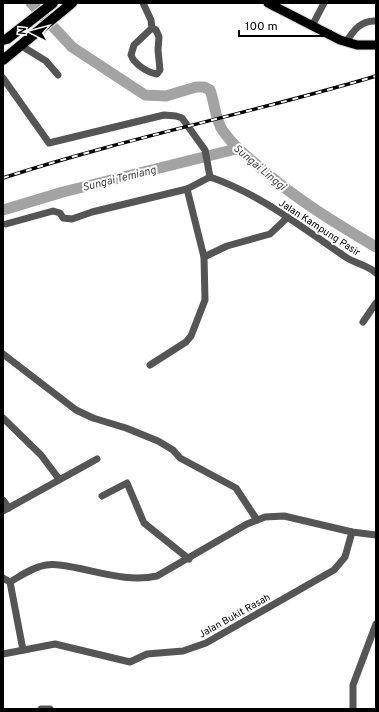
<svg xmlns="http://www.w3.org/2000/svg" width="379" height="712" font-family="Overpass,sans-serif">
	<style>
		.lines { fill: none; stroke-linecap: round; stroke-linejoin: round }
		.river { stroke: #a3a3a3; stroke-width: 11 }
		.major-casing { stroke: #dbdbdb; stroke-width: 11 }
		.highway-casing { stroke: #dbdbdb; stroke-width: 12 }
		.minor { stroke: #555; stroke-width: 7 }
		.major { stroke: #000; stroke-width: 9 }
		.highway { stroke: #000; stroke-width: 10 }
		.rail-casing { stroke: #000; stroke-width: 3.5 }
		.rail { stroke: #fff; stroke-width: 2; stroke-dasharray: 6; stroke-linecap: butt }
		.labels { text-anchor: middle; stroke-width: 4; stroke-linejoin: round; paint-order: stroke }
		.street-label { font-size: 10px; fill: #000; stroke: #fff }
		.water-label { font-size: 11px; font-style: italic; fill: #444; stroke: #fff }
	</style>
	<rect width="100%" height="100%" fill="#fff"/>
	<g class="lines">
		<!-- river -->
		<g class="river">
			<path d="M31,3L72,47L145,95L166,96L196,87H204L210,90C215,103 215,120 223,131C235,148 249,158 264,171C299,201 337,224 376,247"/>
			<path d="M3,210L63,192L236,149"/>
		</g>
		<!-- major casing -->
		<g class="major-casing">
			<path id="major" d="M268,3L340,40L357,45H376"/>
		</g>
		<!-- highway casing -->
		<g class="highway-casing">
			<g id="highway">
				<path d="M3,40L7,39L53,3"/>
				<path d="M3,60L72,3"/>
			</g>
		</g>
		<!-- minor -->
		<g class="minor">
			<path d="M143,3L151,20L152,28L134,45L131,55C134,64 148,73 157,74L160,70L158,50L159,37L156,30L152,28"/>
			<path d="M312,26L324,3"/>
			<path d="M346,42C354,30 361,20 376,21"/>
			<path d="M20,45L46,61L58,75"/>
			<path d="M3,78L49,143L164,115L176,116L182,118L205,150L210,177"/>
			<path d="M210,177C260,194 301,227 344,256C353,263 368,265 376,273"/>
			<path d="M187,189L204,257"/>
			<path d="M6,224L53,211L60,213L63,218L72,219L92,212L187,189L210,177"/>
			<path d="M363,322L376,303"/>
			<path d="M3,354L76,410L93,418L126,428L158,441L173,450L180,458L236,488L257,520"/>
			<path d="M150,365L186,342L191,336L205,300L204,257L227,246L270,234L288,217"/>
			<path d="M3,418L41,455L59,479"/>
			<path d="M102,496L127,483L144,523L189,559"/>
			<path d="M3,500L9,508"/>
			<path d="M3,511L97,459"/>
			<path d="M3,578L10,582L23,650"/>
			<path d="M10,582C22,575 33,567 46,565C56,563 67,566 77,568C103,573 130,582 157,576L247,524L265,517L284,516L352,532L376,535"/>
			<path d="M3,654L55,644L130,662L147,654L183,651L206,643L334,570L345,557L352,532"/>
			<path d="M41,709H50"/>
			<path d="M353,709V685L376,624"/>
		</g>
		<!-- major -->
		<use href="#major" class="major"/>
		<!-- highway -->
		<use href="#highway" class="highway"/>
		<!-- rail casing -->
		<g class="rail-casing">
			<path id="rail" d="M3,178C126,138 252,113 376,76"/>
		</g>
		<!-- rail -->
		<use href="#rail" class="rail"/>
	</g>
	<g class="labels">
		<!-- street labels -->
		<g class="street-label">
			<text transform="translate(320 227) rotate(33)" y="4">Jalan Kampung Pasir</text>
			<text transform="translate(234 615) rotate(-29)" y="4">Jalan Bukit Rasah</text>
		</g>
		<!-- water labels -->
		<g class="water-label">
			<text transform="translate(260 167) rotate(40)" y="4">Sungai Linggi</text>
			<text transform="translate(119 178) rotate(-14)" y="4">Sungai Temiang</text>
		</g>
	</g>
	<!-- border -->
	<rect width="379" height="712" fill="none" stroke="#000000" stroke-width="8"/>
	<!-- north arrow -->
	<g transform="translate(32 32) rotate(276)" stroke="#ffffff" stroke-width="3" paint-order="stroke">
	<path d="M0-3L7 15L0 10L-7 15Z" fill="#000000"/>
	<text y="-6" font-size="11" font-weight="bold" text-anchor="middle" fill="#000000">N</text>
	</g>
	<!-- scale -->
	<path d="M239 30v6h92v-6" fill="none" stroke="#000000" stroke-width="2"/>
	<text x="245" y="30" font-size="12" fill="#000000" stroke="#ffffff" stroke-width="3" paint-order="stroke">100 m</text>
</svg>
